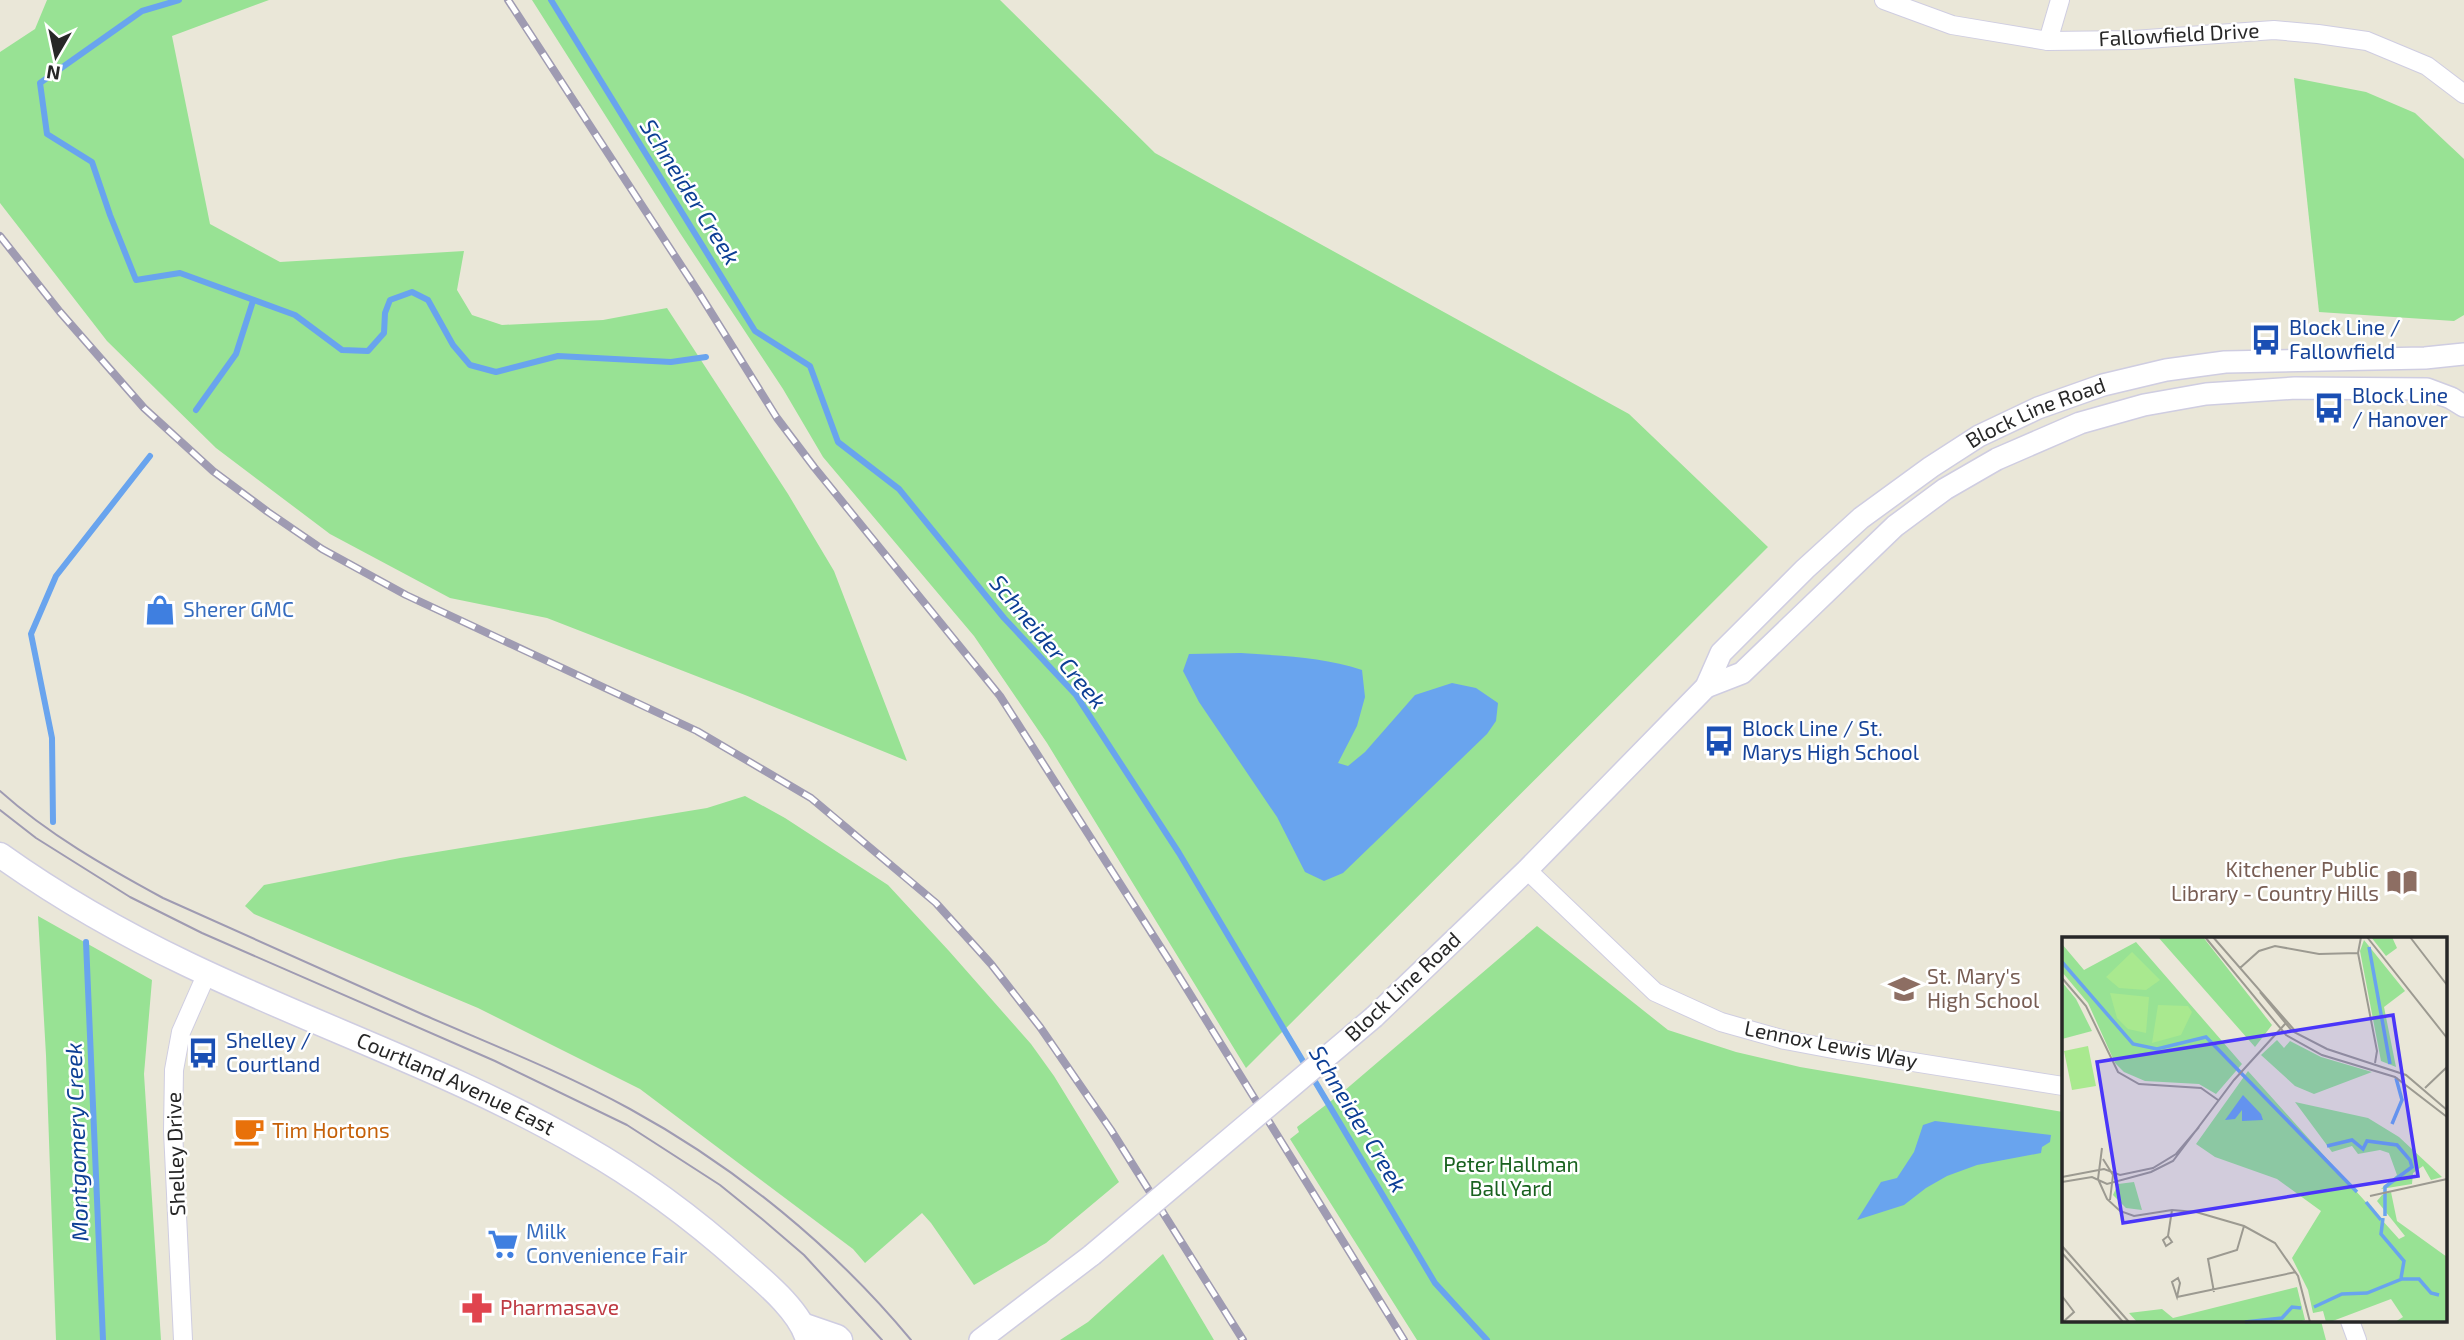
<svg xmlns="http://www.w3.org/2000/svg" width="2464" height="1340" font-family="'Exo 2',sans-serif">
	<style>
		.green { fill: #98e294 }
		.water { fill: #69a4ee }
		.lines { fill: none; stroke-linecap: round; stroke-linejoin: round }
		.stream { stroke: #69a4ee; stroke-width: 6 }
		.minor-casing { stroke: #cfcde1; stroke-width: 20 }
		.tertiary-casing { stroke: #cfcde1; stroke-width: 24 }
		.secondary-casing { stroke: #cfcde1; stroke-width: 27 }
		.minor { stroke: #fff; stroke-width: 18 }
		.tertiary { stroke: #fff; stroke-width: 21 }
		.secondary { stroke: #fff; stroke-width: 24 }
		.tram { stroke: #9f9bb2; stroke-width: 2 }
		.rail-casing { stroke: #9f9bb2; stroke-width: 8 }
		.rail { stroke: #fff; stroke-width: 5; stroke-dasharray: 16; stroke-linecap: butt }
		.tertiary-bridge-casing { stroke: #cfcde1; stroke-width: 24; stroke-linecap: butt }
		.tertiary-bridge { stroke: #fff; stroke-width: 21 }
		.labels { text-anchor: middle; stroke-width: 5; stroke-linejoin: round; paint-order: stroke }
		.street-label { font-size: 21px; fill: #272727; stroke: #fff }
		.transit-label { font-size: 21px; fill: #164399; stroke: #fff; text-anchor: start }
		.shop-label { font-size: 21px; fill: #366cbe; stroke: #fff; text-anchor: start }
		.education-label { font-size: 21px; fill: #785e54; stroke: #fff; text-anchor: end }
		.food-label { font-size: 21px; fill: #c56008; stroke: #fff; text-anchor: start }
		.park-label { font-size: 21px; fill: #19621f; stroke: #fff }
		.health-label { font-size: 21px; fill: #be3a42; stroke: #fff; text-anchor: start }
		.water-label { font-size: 23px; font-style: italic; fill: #0d3f95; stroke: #fff }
		.inset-river { fill: none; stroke: #69a4ee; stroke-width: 3.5 }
		.inset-road { fill: none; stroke: #9c9a91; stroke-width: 2 }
		.view { fill: #4a36f9; fill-opacity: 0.15; stroke: #4a36f9; stroke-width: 3.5 }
		.inset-edge { fill: none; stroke: #272727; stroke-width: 3.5 }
	</style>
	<rect width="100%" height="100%" fill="#eae7d8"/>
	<!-- green -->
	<g class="green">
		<path d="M47,0H269L172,36L210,224L280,262L464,251L457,290L472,315L502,325L603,320L667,308L788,494L834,571L907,761L745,695L547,618L450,598L330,534L216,448L107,341L0,203V52L35,29Z"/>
		<path d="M532,0H1000L1155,153L1629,414L1768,547L1246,1068L1047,743L974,636L823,457L783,389L680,233Z"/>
		<path d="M2294,78L2366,92L2415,113L2464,159V315L2454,321L2319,312Z"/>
		<path d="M745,796L785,818L888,885L949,951L1031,1044L1054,1076L1119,1182L1046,1243L974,1285L931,1223L922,1213L865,1263L853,1249L640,1089L478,1008L254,914L245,906L264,885L400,858L707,808Z"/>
		<path d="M38,916L152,980L144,1074L161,1340H56L46,1055Z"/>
		<path d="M1537,926L1668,1030L1736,1052L1800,1067L2063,1112V1321H2321L2326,1340H1417L1290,1139L1299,1132L1297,1127L1344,1091Z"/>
		<path d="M1163,1254L1214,1340H1060L1088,1322Z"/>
	</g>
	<!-- water -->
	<g class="water">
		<path d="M1241,653C1282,656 1323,657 1362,670L1365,697L1357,726L1338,763L1348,766L1365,752L1415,695L1452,683L1476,688L1498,703L1496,721L1487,734L1343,873L1324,881L1305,872L1277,817L1199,702L1183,671L1189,654Z"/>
		<path d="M1935,1121L2051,1135L2050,1142L2042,1147L2041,1153L1977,1165L1947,1176L1926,1188L1904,1205L1857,1220L1881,1182L1897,1178L1914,1152L1923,1125Z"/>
	</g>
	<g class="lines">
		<!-- stream -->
		<g class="stream">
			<path d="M179,0L142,11L40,83L47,134L92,162L110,215L136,280L180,273L295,315L342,350L368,351L384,333L385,313L390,300L412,292L428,300L453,345L470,365L496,372L558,356L671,362L706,357"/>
			<path d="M551,0L755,331L810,366L838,442L899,489L1004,618L1076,695L1179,853L1435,1283L1487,1340"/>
			<path d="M196,410L236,354L253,301"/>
			<path d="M53,822L52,738L31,634L56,576L150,456"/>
			<path d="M86,942L103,1340"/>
		</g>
		<!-- minor casing -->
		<g class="minor-casing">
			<g id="minor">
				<path d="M1884,0L1952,25L2048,41L2133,40L2274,30L2318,34L2367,41L2427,66L2464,94"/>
				<path d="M2048,41L2060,0"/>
				<path d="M1527,870L1655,992L1721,1022L1785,1040L1838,1050L2063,1086"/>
				<path d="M2350,1321L2357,1340"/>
				<path d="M183,1340L173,1131L174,1070L181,1032L207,973"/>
			</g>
		</g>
		<!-- tertiary casing -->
		<g class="tertiary-casing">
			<g id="tertiary">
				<path d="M1706,687L1742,673L1895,526L1945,489L1997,459L2080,423L2144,405L2206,394L2295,388L2427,389L2451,398L2464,406"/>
				<path id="s1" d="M1374,1017L1527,870L1706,687L1721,653L1805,569L1861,518L1931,467L1979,436L2038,408L2103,385L2166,370L2225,362L2425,358L2464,354"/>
				<path d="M980,1340L1092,1255"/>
			</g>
		</g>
		<!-- secondary casing -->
		<g class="secondary-casing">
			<g id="secondary">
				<path id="s2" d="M0,855C59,897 122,933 187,964C318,1027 456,1073 582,1146C640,1179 695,1220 744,1264C766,1283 801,1312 808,1340"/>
				<path d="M805,1326L837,1337L840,1340"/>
			</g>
		</g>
		<!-- minor -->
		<use href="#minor" class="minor"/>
		<!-- tertiary -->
		<use href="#tertiary" class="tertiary"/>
		<!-- secondary -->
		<use href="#secondary" class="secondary"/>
		<!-- tram -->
		<g class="tram">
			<path d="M0,791C49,835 106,867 163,898C250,937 337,976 424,1015C493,1045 564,1073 630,1109C736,1167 834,1247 911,1340"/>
			<path d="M0,810L36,838L130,897L202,933L495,1061L627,1125L720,1185L762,1219L804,1255L882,1340"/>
		</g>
		<!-- rail casing -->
		<g class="rail-casing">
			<g id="rail">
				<path d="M508,0L699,293L777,418L814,467L1000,696L1172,965L1404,1340"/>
				<path d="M0,236L60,312L144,408L213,471L268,512L322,549L406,595L697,731L811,798L936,903L991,964L1040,1027L1111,1130L1243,1340"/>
			</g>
		</g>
		<!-- rail -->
		<use href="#rail" class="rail"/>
		<!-- tertiary-bridge casing -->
		<g class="tertiary-bridge-casing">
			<path id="tertiary-bridge" d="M1092,1255L1374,1017"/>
		</g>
		<!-- tertiary-bridge -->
		<use href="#tertiary-bridge" class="tertiary-bridge"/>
	</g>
	<!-- icons -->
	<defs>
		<g id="bus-bare" transform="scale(2.415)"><path d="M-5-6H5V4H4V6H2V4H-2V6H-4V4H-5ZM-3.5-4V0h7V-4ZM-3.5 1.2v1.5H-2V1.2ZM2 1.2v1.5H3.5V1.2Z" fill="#1a4fb4" stroke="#fff" stroke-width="2.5" paint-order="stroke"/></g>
		<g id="shop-bare" transform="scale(2.415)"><path d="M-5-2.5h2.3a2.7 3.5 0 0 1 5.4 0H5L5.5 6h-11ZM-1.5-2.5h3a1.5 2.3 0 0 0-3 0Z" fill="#3f7fe0" stroke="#fff" stroke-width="2.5" paint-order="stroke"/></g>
		<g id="library-bare" transform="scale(2.415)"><path d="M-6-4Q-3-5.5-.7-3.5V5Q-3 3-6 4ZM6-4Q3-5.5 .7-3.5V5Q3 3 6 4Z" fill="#8d6e63" stroke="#fff" stroke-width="2.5" paint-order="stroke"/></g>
		<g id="school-bare" transform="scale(2.415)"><path d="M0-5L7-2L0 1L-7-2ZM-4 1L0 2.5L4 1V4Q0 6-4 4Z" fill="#8d6e63" stroke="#fff" stroke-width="2.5" paint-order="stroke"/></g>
		<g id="cafe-bare" transform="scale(2.415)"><path d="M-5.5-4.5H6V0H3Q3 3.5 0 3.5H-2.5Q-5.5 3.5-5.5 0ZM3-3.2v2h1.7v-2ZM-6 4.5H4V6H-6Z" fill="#e8710a" stroke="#fff" stroke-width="2.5" paint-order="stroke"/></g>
		<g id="supermarket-bare" transform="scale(2.415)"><path d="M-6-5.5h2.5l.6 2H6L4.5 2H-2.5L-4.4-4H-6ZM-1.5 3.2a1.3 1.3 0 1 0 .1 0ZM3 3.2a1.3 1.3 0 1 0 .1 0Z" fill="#3f7fe0" stroke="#fff" stroke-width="2.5" paint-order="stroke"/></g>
		<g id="pharmacy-bare" transform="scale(2.415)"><path d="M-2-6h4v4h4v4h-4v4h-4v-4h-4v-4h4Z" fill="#e0444e" stroke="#fff" stroke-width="2.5" paint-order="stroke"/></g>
	</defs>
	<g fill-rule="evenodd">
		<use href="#bus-bare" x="2266" y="340"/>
		<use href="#bus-bare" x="2329" y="408"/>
		<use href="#shop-bare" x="160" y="610"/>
		<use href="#bus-bare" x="1719" y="741"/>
		<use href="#library-bare" x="2402" y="882"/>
		<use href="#school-bare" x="1904" y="989"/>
		<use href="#bus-bare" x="203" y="1053"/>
		<use href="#cafe-bare" x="249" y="1131"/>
		<use href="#supermarket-bare" x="503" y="1244"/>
		<use href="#pharmacy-bare" x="477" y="1308"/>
	</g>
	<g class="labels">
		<!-- street labels -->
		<g class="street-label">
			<text transform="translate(2179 35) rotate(-3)" y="7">Fallowfield Drive</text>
			<text dy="7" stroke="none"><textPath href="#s1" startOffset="905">Block Line Road</textPath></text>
			<text transform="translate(1403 987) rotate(-43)" y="7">Block Line Road</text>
			<text transform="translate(1831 1045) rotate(11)" y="7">Lennox Lewis Way</text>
			<text dy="7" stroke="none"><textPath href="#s2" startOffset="511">Courtland Avenue East</textPath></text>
			<text transform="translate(176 1154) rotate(-92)" y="7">Shelley Drive</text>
		</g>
		<!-- transit labels -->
		<g class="transit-label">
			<text x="2289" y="335">Block Line /<tspan x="2289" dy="24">Fallowfield</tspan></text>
			<text x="2352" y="403">Block Line<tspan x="2352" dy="24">/ Hanover</tspan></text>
			<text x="1742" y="736">Block Line / St.<tspan x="1742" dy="24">Marys High School</tspan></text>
			<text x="226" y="1048">Shelley /<tspan x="226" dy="24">Courtland</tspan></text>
		</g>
		<!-- shop labels -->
		<g class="shop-label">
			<text x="183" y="617">Sherer GMC</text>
			<text x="526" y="1239">Milk<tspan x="526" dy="24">Convenience Fair</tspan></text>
		</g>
		<!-- education labels -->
		<g class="education-label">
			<text x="2379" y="877">Kitchener Public<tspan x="2379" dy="24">Library - Country Hills</tspan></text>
			<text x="1927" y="984" text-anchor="start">St. Mary's<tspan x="1927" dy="24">High School</tspan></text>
		</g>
		<!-- food labels -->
		<g class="food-label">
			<text x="272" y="1138">Tim Hortons</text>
		</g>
		<!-- park labels -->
		<g class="park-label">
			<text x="1511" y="1172">Peter Hallman<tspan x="1511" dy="24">Ball Yard</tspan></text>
		</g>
		<!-- health labels -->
		<g class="health-label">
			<text x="500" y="1315">Pharmasave</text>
		</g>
		<!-- water labels -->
		<g class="water-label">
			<text transform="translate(690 192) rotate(58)" y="8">Schneider Creek</text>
			<text transform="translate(1048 642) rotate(50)" y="8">Schneider Creek</text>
			<text transform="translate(1358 1119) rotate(59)" y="8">Schneider Creek</text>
			<text transform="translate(77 1142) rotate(-92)" y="8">Montgomery Creek</text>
		</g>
	</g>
	<!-- overview -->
	<g transform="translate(2062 937)">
		<rect width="385" height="385" fill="#eae7d8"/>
		<path d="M96,0H141L210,88L193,110ZM309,0H330L335,11L324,19ZM302,3L343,54L322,70L334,130L319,124L298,14ZM74,5L180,127L154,157L137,147L83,144L62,135L53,126L26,66L0,35V7L22,33ZM0,45L14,62L30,94L0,102ZM215,103L222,111L228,104L259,120L310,135L252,157L233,149L199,118ZM186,134L337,302L343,299L315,264L320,258L329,255L335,284L385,320V385H333L341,380L329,362L268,385H264L261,374L251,376L246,353L230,321L259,274L215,242L153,220L134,207ZM233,165L306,181L337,200L380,240L369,243L361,229L351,236L350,247L319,252L335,238L327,216L318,213L296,217L290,209L270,215ZM72,245L80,273L64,271L51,258L56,247ZM235,350L243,383L237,385H75L67,376L100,372L111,381Z" fill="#98e294"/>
		<path d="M70,15L98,43L84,53L57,51L44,40ZM48,56L87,60L84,96L66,92L55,81ZM96,68L126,69L130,75L119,98L90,106ZM26,109L34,149L10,153L2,114Z" fill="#a9e98f"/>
		<path d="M181,158L199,177L201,183L180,184V173L173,182L163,183Z" fill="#69a4ee"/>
		<path class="inset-river" d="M307,10L328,127M0,25L71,107L95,112L144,100L295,255M330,187L340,163L334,141M265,209L290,203L301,212L305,204L335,208L348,223L350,230L323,250V279M304,265L319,283M321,281L319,297L342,324L339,341M252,370L280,357L305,356L340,342H357L369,356L377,358M183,385L220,381L230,370L239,371"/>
		<path class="inset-road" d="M143,0L224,98L260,118L333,140L385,180M151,0L234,95M299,0L296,16L315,114L313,126M305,0L385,101M348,0L385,48M178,31L197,14L213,9L257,17L296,16M0,41L24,69L56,135L77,147L139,151L156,163M198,55L230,94L265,112L344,138L385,173M363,151L385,130M40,211L36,242L45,262L58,274L72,279L110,273L134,275L182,289L213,306L236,339L248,385M41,222L51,238L48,263M0,240L42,232L58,238L91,231L114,217L137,190M0,245L30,240L45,247L89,235L111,224L172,143L223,87M308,259L385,242M106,299L110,305L104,309L101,303L106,299L110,273M0,309L67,385M0,316L61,385M116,341L118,346L115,360L110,345ZM152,355L146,322L175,313L182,289M0,359L12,375L1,385M115,360L234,335"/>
		<path class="view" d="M331,78L356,239L61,286L35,125Z"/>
		<rect width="385" height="385" class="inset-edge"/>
	</g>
	<!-- north arrow -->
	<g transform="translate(56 56) rotate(189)" stroke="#ffffff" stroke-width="5" paint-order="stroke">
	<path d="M0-5L12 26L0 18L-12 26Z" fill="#272727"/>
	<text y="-10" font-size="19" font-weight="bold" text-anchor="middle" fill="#272727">N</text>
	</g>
</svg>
